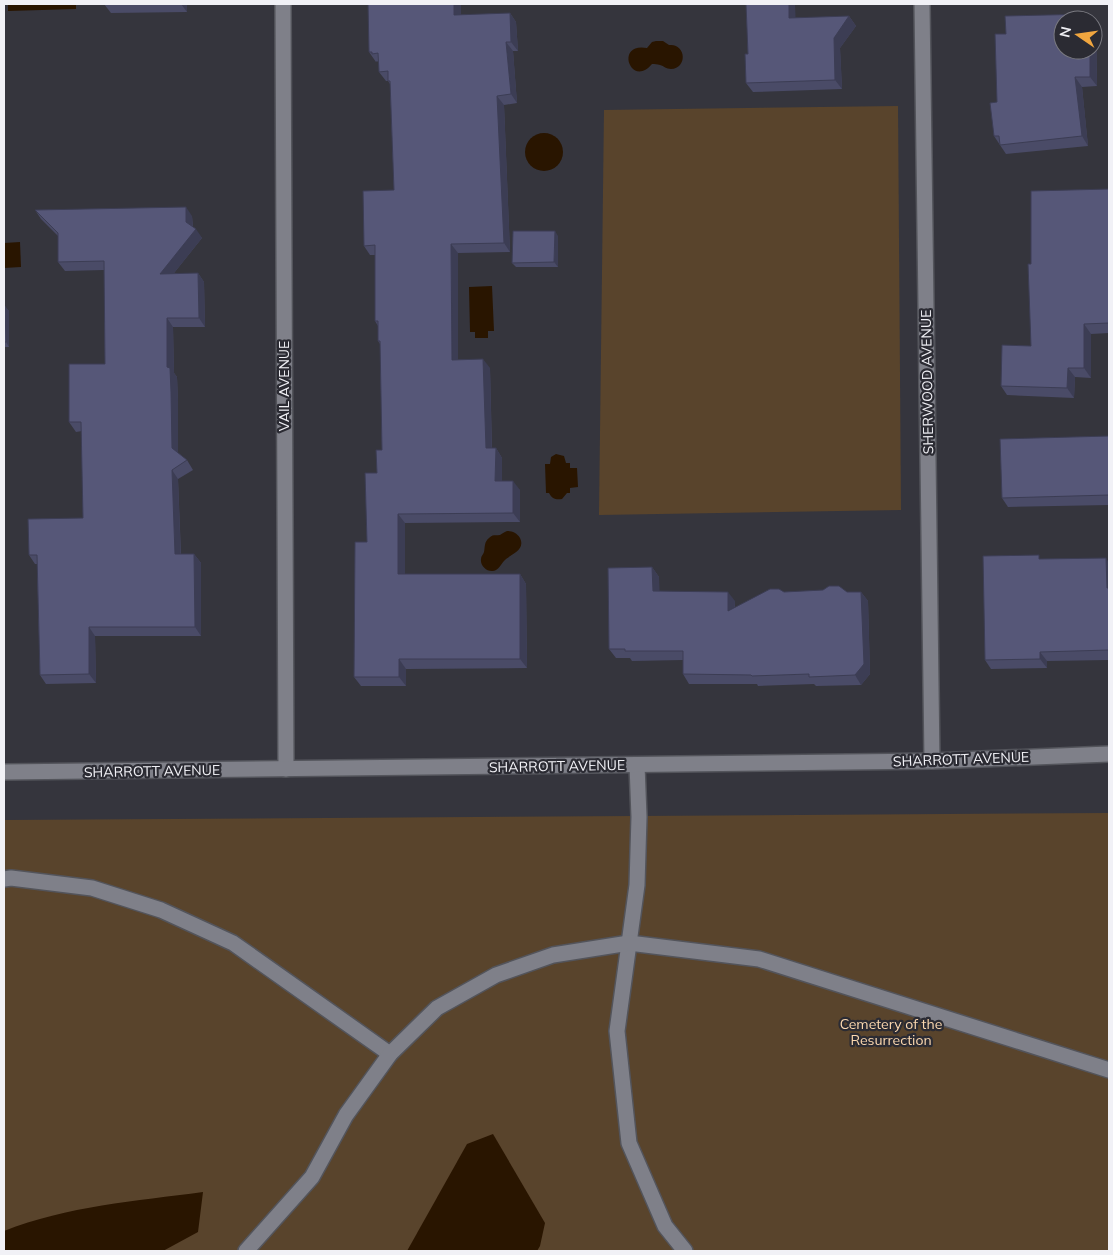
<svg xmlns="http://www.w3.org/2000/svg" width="1113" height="1255" font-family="Mulish,sans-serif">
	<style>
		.green { fill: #59442c }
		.water { fill: #291500 }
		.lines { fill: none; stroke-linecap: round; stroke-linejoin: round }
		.minor-casing { stroke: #53545b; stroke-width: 18 }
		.minor { stroke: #7f8089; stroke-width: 15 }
		.wall { fill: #4a4b67 }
		.shaded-wall { fill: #3c3d54 }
		.building { fill: #565778; stroke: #3c3d54 }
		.labels { text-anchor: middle; stroke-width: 4.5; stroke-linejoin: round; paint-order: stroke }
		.street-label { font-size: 14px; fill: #f1f1f6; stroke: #2b2b33 }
		.park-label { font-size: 14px; fill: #fcd8af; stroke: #2b2b33 }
	</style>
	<rect width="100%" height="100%" fill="#35353d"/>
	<!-- green -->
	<g class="green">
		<path d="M898,106L901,510L599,515L604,110Z"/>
		<path d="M1109,813V1251H4V820Z"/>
	</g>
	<!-- water -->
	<g class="water">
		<path d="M8,4H76V9L8,11Z"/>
		<path d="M656,41H663L669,45C686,43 688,68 671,69C666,69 664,66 660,65C657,64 655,64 652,64C631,89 614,42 647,48L652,42Z"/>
		<circle cx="544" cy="152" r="19"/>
		<path d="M20,242L21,267L4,268V243Z"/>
		<path d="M492,286L494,331H488V338H475V332H470L469,287Z"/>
		<path d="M556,454L564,456L566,463H570V468H577L578,487L570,488V493H567L562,499C556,500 552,499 549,493H546L545,464H550L551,457Z"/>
		<path d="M507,531C512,531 517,533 520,538C526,551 510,554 504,561C501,564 499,570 493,571C487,572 480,566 481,559C481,556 483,555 484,552C485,547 484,542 489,538C493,534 495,536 500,535C502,534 504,532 507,531Z"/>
		<path d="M493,1134L545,1223L540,1246L537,1251H407L467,1144Z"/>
		<path d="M203,1192L198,1232L163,1251H4V1231C67,1206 136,1201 203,1192Z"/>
	</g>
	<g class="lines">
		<!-- minor casing -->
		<g class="minor-casing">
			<g id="minor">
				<path d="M283,4L286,769"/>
				<path d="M922,4L932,761"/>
				<path d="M637,765L639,817L637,885L617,1031L629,1143L665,1226L685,1251"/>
				<path d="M4,772L932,761L1109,754"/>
				<path d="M4,879L11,878L92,888L161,910L233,943L390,1054"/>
				<path d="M246,1251L312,1177L346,1115L390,1054L437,1008L496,975L553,955L629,943L759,959L1109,1070"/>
			</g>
		</g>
		<!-- minor -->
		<use href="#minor" class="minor"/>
	</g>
	<!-- wall -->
	<g class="wall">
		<path d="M104,4H187V12L111,13Z"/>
		<path d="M461,4V15L510,13L516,22L518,51H513L517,103L504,105L510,252L458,253V360L490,368L492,448H496L502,458V481L520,490V522L405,523V574H520L526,584L527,668L406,669V686H361L354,677L367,542L377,473L382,450L380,344L378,341V326L375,321V255H370L364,246L394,190L390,84L388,81H386L379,72V63L377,61L376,62L369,52Z"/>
		<path d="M746,4H795V18L849,16L856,26L840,48L842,89L753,92L746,83L748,54Z"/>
		<path d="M1089,14L1096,23L1097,86L1082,87L1088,146L1006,154L994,136L997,102L1006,34Z"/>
		<path d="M1109,189V333L1091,334V378L1075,377L1074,398L1007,395L1001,386L1031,346V264Z"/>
		<path d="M35,210L192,216L193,227L202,238L174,273H198L204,282L205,327H173L174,373L177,377L178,401V454L187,460L193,470L178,479L181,554H194L201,563V636H95L96,683L46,684L40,675L37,564H35L29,555L83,518L82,431L76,432L69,422L105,364L104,270L65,271L58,262V236L41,219Z"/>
		<path d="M558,236V267H516L512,263Z"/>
		<path d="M4,306L9,311V347H4Z"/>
		<path d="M1109,436V505L1008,507L1002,498Z"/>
		<path d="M1042,559L1109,563V660L1047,661V668L991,669L985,660Z"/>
		<path d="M652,567L659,577V591L735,601V608L784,592H861L868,601L870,674L861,685L816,686L814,684L758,686L757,684H689L683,674V660L632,661L630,658H616L609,649Z"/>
	</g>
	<!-- shaded-wall -->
	<g class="shaded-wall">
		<path d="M181,4H187V12Z"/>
		<path d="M454,4H461V25L454,15Z"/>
		<path d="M789,4H795L796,28L789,18Z"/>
		<path d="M510,13L516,22L518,51L511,42Z"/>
		<path d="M1089,14L1096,23L1097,86L1090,77V50H1093V20H1089Z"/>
		<path d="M849,16L856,26L840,48L842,89L835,80L834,38Z"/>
		<path d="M506,42L513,51L517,103L511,94Z"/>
		<path d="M1075,77L1082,87L1088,146L1082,136Z"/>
		<path d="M497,96L504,105L510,252L504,243Z"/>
		<path d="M186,207L192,216L193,231L186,222Z"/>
		<path d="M196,229L202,238L166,283L160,274Z"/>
		<path d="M555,231L558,236V267L554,262Z"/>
		<path d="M451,244L458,253V369L452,360Z"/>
		<path d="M198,273L204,282L205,327L199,318Z"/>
		<path d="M5,306L9,311V347L6,342Z"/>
		<path d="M167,318L173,327L174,373L177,377L178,401V457L172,448L167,367Z"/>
		<path d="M1084,324L1091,334V378L1084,368Z"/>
		<path d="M483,359L490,368L492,458L486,448Z"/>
		<path d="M1068,368L1075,377L1074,398L1067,388Z"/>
		<path d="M496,448L502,458V490L495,481Z"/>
		<path d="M172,470L178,479L181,563L175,554Z"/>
		<path d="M513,481L520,490V522L513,513Z"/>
		<path d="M398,514L405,523V583L398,574Z"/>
		<path d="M194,554L201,563V636L195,627Z"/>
		<path d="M1106,558L1109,563V592L1107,588Z"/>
		<path d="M652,567L659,577L660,600L653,591Z"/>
		<path d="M520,574L526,584L527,668L520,659Z"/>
		<path d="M728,592L735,601L734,621L728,611Z"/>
		<path d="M861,592L868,601L870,674L861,685L855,675Z"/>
		<path d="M89,627L95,636L96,683L89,674Z"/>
		<path d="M1040,652L1047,661V668L1040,659Z"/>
		<path d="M399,659L406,669V686L399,677Z"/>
	</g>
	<!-- building -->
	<g class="building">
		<path d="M368,4H454V15L510,13L511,42H506L511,94L497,96L504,243L451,244L452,360L483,359L486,448H496L495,481H513V513L398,514V574H520V659H399V677H354L355,542H367L365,473H377L376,450H382L380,341H378V321H375V245L364,246L363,191L394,190L390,81H388V71L379,72L378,53L372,54V52H369Z"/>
		<path d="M746,4H789V18L849,16L834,38L835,80L746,83L745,54H748Z"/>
		<path d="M1089,14V20H1063V50H1090V77H1075L1082,136L1000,145L999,136H994L990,103L997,102L995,34H1006L1005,16Z"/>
		<path d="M1109,189V323L1084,324V368H1068L1067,388L1001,386L1002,345L1031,346L1028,264H1031V191Z"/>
		<path d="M186,207V222L196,229L160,274L198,273L199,318H167V367L170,368L171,392L172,448L187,460L172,470L175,554H194L195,627H89V674L40,675L37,555H29L28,519L83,518L81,422H69V364H105L104,261L58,262V233L35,210Z"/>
		<path d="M513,231H555L554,262L512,263Z"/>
		<path d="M4,306H5L6,342H4Z"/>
		<path d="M1109,436V495L1002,498L1000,439Z"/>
		<path d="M1039,555V559L1106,558L1107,588H1109V650L1040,652V659L985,660L983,556Z"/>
		<path d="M652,567L653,591L728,592V611L770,589H779L784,592L823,590L829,586H839L847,592H861L864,664L855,675L809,677V674L752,676L751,675L683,674V651H625V649H609L608,568Z"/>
	</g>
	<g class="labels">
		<!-- street labels -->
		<g class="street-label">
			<text transform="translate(927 382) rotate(-91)" y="5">SHERWOOD AVENUE</text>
			<text transform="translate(284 386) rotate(-90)" y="5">VAIL AVENUE</text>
			<text transform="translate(961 759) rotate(-2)" y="5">SHARROTT AVENUE</text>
			<text transform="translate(557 766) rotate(-1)" y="5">SHARROTT AVENUE</text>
			<text transform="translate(152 771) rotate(-1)" y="5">SHARROTT AVENUE</text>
		</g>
		<!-- park labels -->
		<g class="park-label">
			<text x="891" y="1029">Cemetery of the<tspan x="891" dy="16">Resurrection</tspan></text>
		</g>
	</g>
	<!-- border -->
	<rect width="1113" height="1255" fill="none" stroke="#f1f1f6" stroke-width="10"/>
	<!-- north arrow -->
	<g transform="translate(1078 35) rotate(283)"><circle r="24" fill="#2b2b33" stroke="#7a7a81"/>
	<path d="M0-4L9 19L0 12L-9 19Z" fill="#f1a63f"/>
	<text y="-8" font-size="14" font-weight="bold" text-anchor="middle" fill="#f1f1f6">N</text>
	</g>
</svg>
